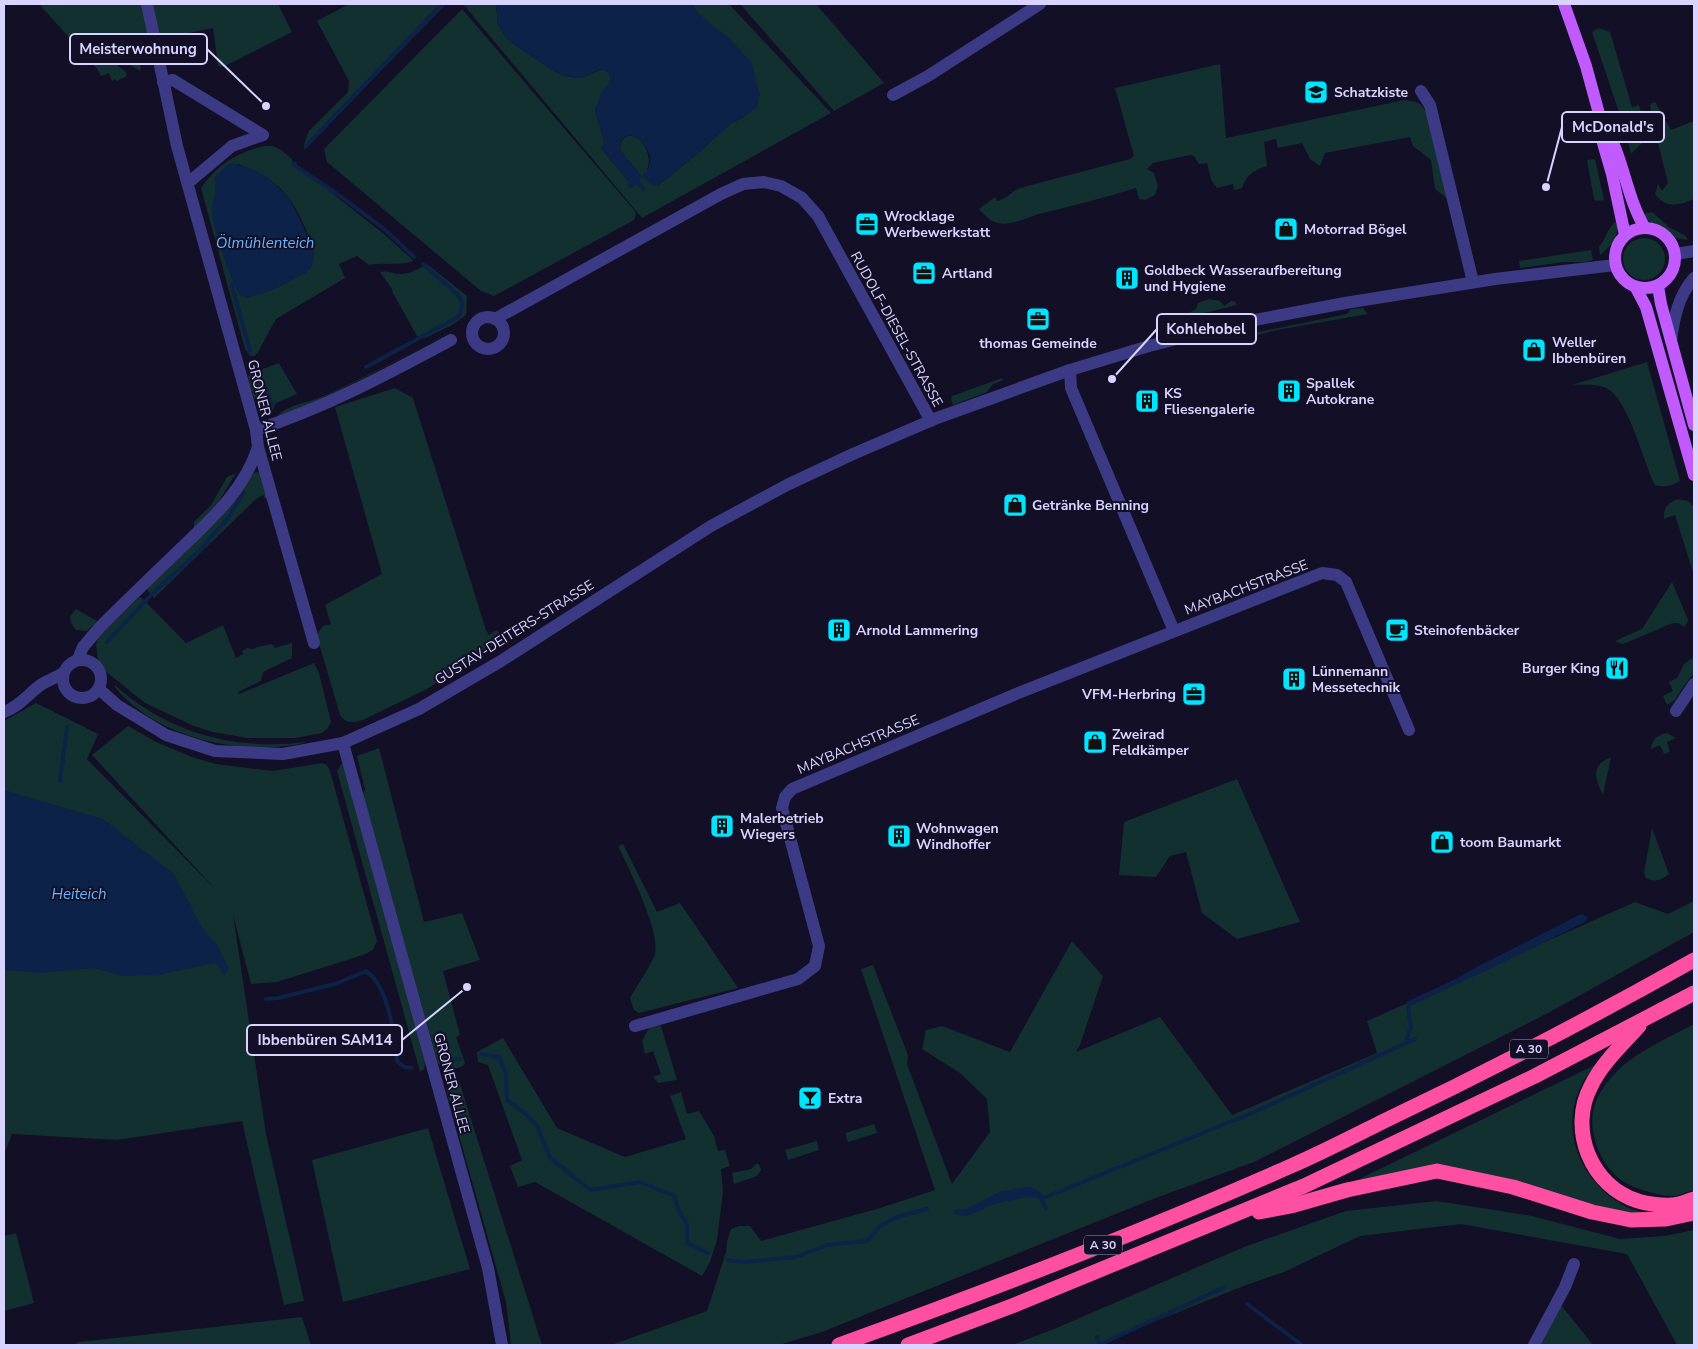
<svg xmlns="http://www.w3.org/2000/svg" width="1698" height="1349" font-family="'Nunito Sans',sans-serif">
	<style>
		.green { fill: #12302f; fill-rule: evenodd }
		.water { fill: #0c2248 }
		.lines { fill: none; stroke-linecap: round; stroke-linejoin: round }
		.stream { stroke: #0c2248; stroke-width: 4 }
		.minor { stroke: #3d3a85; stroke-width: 12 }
		.major { stroke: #c25bff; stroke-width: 12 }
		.highway { stroke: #ff4fa3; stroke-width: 15 }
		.labels { text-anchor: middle; stroke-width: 4; stroke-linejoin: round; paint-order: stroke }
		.shield { fill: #130f26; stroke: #9e99be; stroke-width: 1 }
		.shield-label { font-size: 12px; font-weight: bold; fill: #d9d4ff }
		.poi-label { font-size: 14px; font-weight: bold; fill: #d9d4ff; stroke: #130f26; text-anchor: start }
		.street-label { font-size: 14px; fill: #d9d4ff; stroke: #130f26 }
		.water-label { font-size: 15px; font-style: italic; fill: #62b6ff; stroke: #130f26 }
		.leader { fill: none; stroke: #d9d4ff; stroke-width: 2 }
		.callout-dot { fill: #d9d4ff; stroke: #130f26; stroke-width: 2 }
		.callout { fill: #130f26; stroke: #d9d4ff; stroke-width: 2 }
		.callout-label { font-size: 15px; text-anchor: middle; font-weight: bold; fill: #d9d4ff }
	</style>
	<rect width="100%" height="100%" fill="#130f26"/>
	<!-- green -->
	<g class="green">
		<path d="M39,4H278L292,32L223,67L218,66L213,28L166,38L130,55L138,53L141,68L140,71L121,59L114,63L126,72L127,76L117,81L115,79L112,81L109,73L101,76L98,70Z"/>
		<path d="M349,4H446L304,150V144L309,131L348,92L349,81L317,21Z"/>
		<path d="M463,4H496L498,24L508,40L552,70L564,76L581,78L603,69L609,73L611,80L595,109L603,138V146L601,148L629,182L642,177L620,150C622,119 657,144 647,170L658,186L703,149L731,123L744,117L725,34C713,28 697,17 692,4H729L831,113L642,218Z"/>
		<path d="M740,4H816L884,83L834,111Z"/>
		<path d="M462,9L634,210L636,214L634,220L494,296L481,291L327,162L324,149Z"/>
		<path d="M1599,28L1610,32L1632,107L1639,105L1648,137L1631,154L1624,126L1627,125L1625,120L1622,121L1592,32Z"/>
		<path d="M1220,64L1226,138L1404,100C1411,101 1417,101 1422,106C1430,113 1445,185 1449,200L1435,189L1431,160L1413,146L1410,137L1325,153L1320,166L1310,159L1302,143L1278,148L1276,139L1264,142L1267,166C1254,170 1246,175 1242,188L1234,190L1233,184L1217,188L1211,180L1207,163L1199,164L1194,156L1190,155L1153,163L1147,169L1154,173L1158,186L1155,195L1145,200L1139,199L1136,188C1104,198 1072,206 1039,214C1026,218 1011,226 998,223C990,222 984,214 979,209L995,197L997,201C1007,199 1010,192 1020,188L1130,159L1134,156L1115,88Z"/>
		<path d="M1655,102L1671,130L1694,121V199C1678,206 1667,209 1655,194L1658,184L1662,191L1668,183L1653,123L1650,104Z"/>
		<path d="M264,146H273L281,150L292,159L294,167L327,189L385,235L414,261C400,266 385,262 369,265L357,256L339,264L345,278L276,319L258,352L255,356H250L245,349L201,188C215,166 239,151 264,146ZM238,164C275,180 287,188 304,225C309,237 314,246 314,258L275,288L247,298L214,201L217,185Z"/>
		<path d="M1595,159L1604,200L1596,201L1594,199L1587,160Z"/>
		<path d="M1652,212L1669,227L1686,236L1688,240L1676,238L1663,228L1652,224L1642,214Z"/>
		<path d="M1618,220C1619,236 1612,246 1600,255L1599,247C1605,240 1610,223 1618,220Z"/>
		<circle cx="1644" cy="259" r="21"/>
		<path d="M1591,250L1593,260L1585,262H1564L1520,268L1519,261Z"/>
		<path d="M427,264L467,296L466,315L452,325L425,338L417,336L393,293L392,289L380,272C388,270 393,274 400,274C410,274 418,269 427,264Z"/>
		<path d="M1209,299L1220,301L1224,306L1231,301H1234L1237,305L1188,317L1187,314L1196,309L1198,303Z"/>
		<path d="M1363,308L1368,314L1277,330L1239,340L1247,329L1253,328L1254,333L1347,314L1351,309Z"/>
		<path d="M462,326L366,377L294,411L277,416C288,405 305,403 319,398C368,377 415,350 462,326Z"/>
		<path d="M1647,362L1680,481C1672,486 1665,488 1655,485C1643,462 1628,395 1604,387C1595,384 1582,385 1572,385Z"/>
		<path d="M279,363L297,394L276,403L271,413C255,411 251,390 248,377L252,373Z"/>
		<path d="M1002,378L1003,380L992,385L987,392L953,405L951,399L952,396Z"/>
		<path d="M395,388L413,398L486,630L489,635L497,630L503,639L427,689L363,720C354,723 346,724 340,715L318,640V633L323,626L331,624L325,605L382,574L335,407Z"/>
		<path d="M257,472L261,473L268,497L265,499L263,495L256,499L154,598L148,591V588L220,518L254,473Z"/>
		<path d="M236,473L219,501L194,528V522L211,505L227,477Z"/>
		<path d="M1679,499L1688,501L1694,507V575L1675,515L1664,519C1663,508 1668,502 1679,499Z"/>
		<path d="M1672,582L1688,620L1685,627L1678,623H1673L1623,644L1615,641L1642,629Z"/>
		<path d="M140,597L143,599L186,643L223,625L236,658L243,654L242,651L247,648L253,649L257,647L272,644L275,648L292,643V658L263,672L261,681L238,692L239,694L314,663L319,673L331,722L327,729L322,733L295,738H247L213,732L194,726L145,703L105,671L98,660L96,644L100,633Z"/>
		<path d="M76,609L97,621L87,631L76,630L71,623L70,617Z"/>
		<path d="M1694,657V673L1684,686L1675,700L1667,705L1663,696L1673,691L1669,682L1677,678L1684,664Z"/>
		<path d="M114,686H116C169,733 235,751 305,742L304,743C242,757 155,738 114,686Z"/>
		<path d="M36,703L98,734L87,759L216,890L92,755L128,726L156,742L192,757L216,764L273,771L322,763L327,765L330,771L377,941L373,950L363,955L277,982L251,984L233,915L266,1134L304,1301L284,1305L242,1121L117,1140L12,1134L4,1155V721Z"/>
		<path d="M1667,733L1676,738L1667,742L1670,752L1664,754L1660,745L1651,749C1652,739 1658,735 1667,733Z"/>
		<path d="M379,748L424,922L462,913L480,960L443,971L460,1035L456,1037L465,1063L463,1066L451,1070L442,1068L438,1063L362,795L365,790L357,756Z"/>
		<path d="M1611,757L1603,795C1595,778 1590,766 1611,757Z"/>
		<path d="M342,763L345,766L425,1062L424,1069L420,1072L337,771Z"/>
		<path d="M1237,779L1300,922L1237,939L1202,913L1186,852L1170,856L1156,877L1119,875L1124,822Z"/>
		<path d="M1652,828L1669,874C1662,880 1654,883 1646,878L1644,873Z"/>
		<path d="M623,844L657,912L680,903L738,988L639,1013L634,1010L630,998C636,987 652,964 655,954C661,933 628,866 618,846Z"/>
		<path d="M1694,901V932L1548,1013L1254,1162L1153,1199L822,1332L779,1345H611L707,1311L726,1252L727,1242L731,1229L739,1226H750L761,1241L880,1208L935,1190L861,969L873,965L908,1055L907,1064L952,1184L990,1132L987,1099L960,1073L922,1049L926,1030L942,1026L1010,1052L1072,941L1103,976L1080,1045L1076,1052L1160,1017L1232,1115L1377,1053L1367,1021L1635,902L1668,914Z"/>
		<path d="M1694,1024V1190C1687,1192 1679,1196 1672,1196C1665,1196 1656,1194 1649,1192C1639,1189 1630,1186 1621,1180C1600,1165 1586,1129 1595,1104C1597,1098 1602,1089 1606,1084C1628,1054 1663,1041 1694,1024Z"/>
		<path d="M659,1025L661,1026L677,1080L658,1083L653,1077L661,1074L653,1051L645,1054L642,1041L649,1028Z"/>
		<path d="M503,1038L557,1128L625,1157L686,1139L670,1096L681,1092L687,1114L699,1111L714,1136L718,1151L725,1150L730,1166L721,1169L723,1192L717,1240L710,1262L702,1276L535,1182L518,1187L510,1166L522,1160L488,1065L478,1062L477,1052Z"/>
		<path d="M1595,1065C1592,1070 1587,1075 1584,1080C1558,1126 1578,1178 1621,1204C1632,1211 1648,1213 1662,1215L1622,1213L1571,1199L1516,1180L1481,1173L1355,1181Z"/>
		<path d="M459,1081L542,1345H511L506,1302L446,1089Z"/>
		<path d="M874,1124L877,1133L848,1142L845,1133Z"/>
		<path d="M428,1128L470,1269L343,1302L312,1160Z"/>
		<path d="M817,1141L819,1150L788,1160L785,1150Z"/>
		<path d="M756,1164H759L761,1170L757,1176L734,1184L732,1173L751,1169Z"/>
		<path d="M1437,1201L1532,1216L1620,1239L1664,1236L1694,1230V1345H1677L1627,1254L1461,1224L1360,1236L1284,1272L1246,1285L1096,1345H1012L1054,1329L1244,1247L1346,1211Z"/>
		<path d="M16,1233L34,1303L4,1311V1236Z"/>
		<path d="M1561,1305L1593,1345H1541Z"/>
		<path d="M302,1317L311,1345H72L79,1342Z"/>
	</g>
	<!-- water -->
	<g class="water">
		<path d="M496,4H692L694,9L715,28L725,34L752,63L760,95L757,107L744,117L731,123L703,149L658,186L649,183L642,176C646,172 649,168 650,162C653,145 621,119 620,150L642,177L639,180L646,189L643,191L636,184L630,189L627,185L629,182L601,148L603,146V138L595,109L602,92L611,80L609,73L602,69L581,78L564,76L552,70L508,40L498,24Z"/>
		<path d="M231,163L252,169L266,176L289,197L314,249V258L311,268L307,272C292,280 257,301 241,296C232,286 212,225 212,212C212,199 218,190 214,177Z"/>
		<path d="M4,790L103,819L174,874L203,929L217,944L229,970L224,975L216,963L157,975L123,976L94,968L40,973L4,970Z"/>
		<path d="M1581,914L1584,915L1588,918L1585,922L1494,967L1408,1007L1406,1002L1458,978L1469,971Z"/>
		<path d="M1025,1187C1034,1187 1040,1189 1044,1198L1026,1197L994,1204L967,1216L955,1215L954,1210L966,1209L999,1192Z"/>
	</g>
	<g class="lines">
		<!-- stream -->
		<g class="stream">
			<path d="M306,146L442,4"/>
			<path d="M295,163L294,165L336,193L383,228L414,257"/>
			<path d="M233,283L232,286L250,351"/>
			<path d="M366,367L458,317C463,310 463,301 458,295L423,264"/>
			<path d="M258,372L272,404"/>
			<path d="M107,642L152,594L200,550L228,518L244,492"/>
			<path d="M60,781L67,727"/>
			<path d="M266,999L278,998L335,984L366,971C389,987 394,1034 397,1061L404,1067L412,1068"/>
			<path d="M1408,1007L1411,1027L1407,1038L1408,1041"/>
			<path d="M481,1054L499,1057L506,1074L507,1100L527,1115L537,1126L550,1157L576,1179L591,1190L641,1182L659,1190L674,1195L678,1209L687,1224V1243L708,1253"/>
			<path d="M454,1060L460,1059"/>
			<path d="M1040,1195L1046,1209"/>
			<path d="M1041,1197H1046L1252,1113L1415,1039"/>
			<path d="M728,1260L746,1262L796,1257L827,1245L867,1241L880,1226L897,1217L927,1209"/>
			<path d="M1247,1304L1302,1345"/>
			<path d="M1097,1337L1099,1345L1225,1287"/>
		</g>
		<!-- minor -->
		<g class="minor">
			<path d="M147,4L177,146L256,430L258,447L314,643"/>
			<path d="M163,82L173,80L263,135L232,146L188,183"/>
			<path d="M1421,91L1430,105L1473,282"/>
			<path d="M893,95L928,76L1040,4"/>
			<path d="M1675,254L1694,251"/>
			<circle cx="488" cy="333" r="16"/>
			<path d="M495,319L721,194L743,184L764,182L781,186L802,198L818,216L931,421"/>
			<path d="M1671,341C1674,318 1678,296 1694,278"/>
			<path d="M1070,370L1071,388L1174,631"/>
			<path d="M256,430C324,408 388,374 451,340"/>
			<path d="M78,659L83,647L100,627C125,602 151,577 177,552C209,521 244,491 258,447"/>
			<circle cx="82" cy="679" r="19"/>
			<path d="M99,689L117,705L166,735L215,751L283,754L343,743L419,709L501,661L711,526L787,485L853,454L937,418L1070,370L1149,346L1244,322L1345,303L1495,279L1615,265"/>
			<path d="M1676,711L1694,684"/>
			<path d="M4,712C19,707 29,693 42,684C49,680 57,677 63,673"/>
			<path d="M343,743L488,1268L502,1345"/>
			<path d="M635,1026L798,979L815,966L819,946L782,808L785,797L792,789L1016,694L1322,573L1337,575L1346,582L1409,730"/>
			<path d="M1534,1345L1565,1287L1574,1264"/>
		</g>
		<!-- major -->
		<g class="major">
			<path d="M1564,4L1586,66L1601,121L1603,143L1612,174L1625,235"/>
			<path d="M1602,122C1624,155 1625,195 1645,228"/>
			<circle cx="1645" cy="258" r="30"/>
			<path d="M1658,286L1661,304L1694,425"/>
			<path d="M1636,288L1646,307L1694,475"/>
		</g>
		<!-- highway -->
		<g class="highway">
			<path d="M1639,1026C1622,1045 1602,1063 1591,1086C1568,1129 1591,1187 1638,1201C1647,1204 1663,1206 1672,1205C1679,1205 1687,1201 1694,1199"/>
			<path d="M1259,1212L1291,1206L1347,1190L1437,1171L1513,1187L1592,1212L1631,1220L1666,1219L1694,1213"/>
			<path d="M839,1345C991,1290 1142,1232 1291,1166C1321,1153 1350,1138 1380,1123C1487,1072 1591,1018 1694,960"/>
			<path d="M908,1345L1012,1306L1304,1186L1535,1076L1694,993"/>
		</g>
	</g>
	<!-- icons -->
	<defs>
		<g id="school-square" transform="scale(1.25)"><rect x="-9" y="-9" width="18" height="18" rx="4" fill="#00e5ff" stroke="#130f26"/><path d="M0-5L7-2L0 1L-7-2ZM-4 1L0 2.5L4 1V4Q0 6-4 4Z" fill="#111"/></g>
		<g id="office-square" transform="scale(1.25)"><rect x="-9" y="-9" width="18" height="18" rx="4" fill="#00e5ff" stroke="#130f26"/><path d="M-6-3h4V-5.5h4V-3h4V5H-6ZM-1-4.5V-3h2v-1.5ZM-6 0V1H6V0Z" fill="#111"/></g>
		<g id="shop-square" transform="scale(1.25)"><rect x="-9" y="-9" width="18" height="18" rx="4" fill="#00e5ff" stroke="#130f26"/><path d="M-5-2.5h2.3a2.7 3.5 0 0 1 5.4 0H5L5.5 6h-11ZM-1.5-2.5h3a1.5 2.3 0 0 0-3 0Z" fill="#111"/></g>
		<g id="building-square" transform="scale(1.25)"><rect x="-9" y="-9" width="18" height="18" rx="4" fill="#00e5ff" stroke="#130f26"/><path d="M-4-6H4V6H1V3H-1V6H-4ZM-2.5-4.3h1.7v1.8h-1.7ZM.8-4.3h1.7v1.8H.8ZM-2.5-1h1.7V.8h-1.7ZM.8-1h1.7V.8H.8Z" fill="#111"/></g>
		<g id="cafe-square" transform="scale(1.25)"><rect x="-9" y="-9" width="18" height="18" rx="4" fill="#00e5ff" stroke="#130f26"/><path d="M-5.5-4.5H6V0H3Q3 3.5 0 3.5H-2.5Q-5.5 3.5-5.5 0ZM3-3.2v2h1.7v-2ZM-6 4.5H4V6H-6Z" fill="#111"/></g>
		<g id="restaurant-square" transform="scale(1.25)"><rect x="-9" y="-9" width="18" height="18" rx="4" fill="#00e5ff" stroke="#130f26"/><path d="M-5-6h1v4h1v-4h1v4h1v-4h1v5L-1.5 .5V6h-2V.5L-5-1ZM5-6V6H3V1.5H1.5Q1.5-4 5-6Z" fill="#111"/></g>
		<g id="bar-square" transform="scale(1.25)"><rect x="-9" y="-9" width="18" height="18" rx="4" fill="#00e5ff" stroke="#130f26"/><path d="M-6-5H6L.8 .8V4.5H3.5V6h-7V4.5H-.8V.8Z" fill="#111"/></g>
	</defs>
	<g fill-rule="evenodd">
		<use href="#school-square" x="1316" y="92"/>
		<use href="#office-square" x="867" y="224"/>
		<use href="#shop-square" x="1286" y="229"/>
		<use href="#office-square" x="924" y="273"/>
		<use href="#building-square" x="1127" y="278"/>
		<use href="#office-square" x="1038" y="319"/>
		<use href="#shop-square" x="1534" y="350"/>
		<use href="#building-square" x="1289" y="391"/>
		<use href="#building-square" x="1147" y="401"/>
		<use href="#shop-square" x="1015" y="505"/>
		<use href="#building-square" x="839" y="630"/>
		<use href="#cafe-square" x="1397" y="630"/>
		<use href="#restaurant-square" x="1617" y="668"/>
		<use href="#building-square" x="1294" y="679"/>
		<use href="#office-square" x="1194" y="694"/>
		<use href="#shop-square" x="1095" y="742"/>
		<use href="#building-square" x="722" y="826"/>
		<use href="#building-square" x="899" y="836"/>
		<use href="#shop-square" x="1442" y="842"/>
		<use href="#bar-square" x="810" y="1098"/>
	</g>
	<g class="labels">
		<!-- shield labels -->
		<g class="shield">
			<rect x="1510" y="1039.5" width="38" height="19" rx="4"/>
			<rect x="1084" y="1235.5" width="38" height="19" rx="4"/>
		</g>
		<g class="shield-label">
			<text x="1529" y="1053">A 30</text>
			<text x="1103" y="1249">A 30</text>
		</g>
		<!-- poi labels -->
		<g class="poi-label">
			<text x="1334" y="97">Schatzkiste</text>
			<text x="884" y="221">Wrocklage<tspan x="884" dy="16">Werbewerkstatt</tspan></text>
			<text x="1304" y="234">Motorrad Bögel</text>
			<text x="1144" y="275">Goldbeck Wasseraufbereitung<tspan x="1144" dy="16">und Hygiene</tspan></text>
			<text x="942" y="278">Artland</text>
			<text x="1552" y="347">Weller<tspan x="1552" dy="16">Ibbenbüren</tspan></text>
			<text x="1038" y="348" text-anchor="middle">thomas Gemeinde</text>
			<text x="1306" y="388">Spallek<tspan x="1306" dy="16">Autokrane</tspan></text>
			<text x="1164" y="398">KS<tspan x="1164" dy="16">Fliesengalerie</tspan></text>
			<text x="1032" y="510">Getränke Benning</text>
			<text x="856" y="635">Arnold Lammering</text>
			<text x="1414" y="635">Steinofenbäcker</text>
			<text x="1600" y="673" text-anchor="end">Burger King</text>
			<text x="1312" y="676">Lünnemann<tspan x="1312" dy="16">Messetechnik</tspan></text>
			<text x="1176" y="699" text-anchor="end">VFM-Herbring</text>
			<text x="1112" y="739">Zweirad<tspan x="1112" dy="16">Feldkämper</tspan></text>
			<text x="740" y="823">Malerbetrieb<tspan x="740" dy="16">Wiegers</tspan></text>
			<text x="916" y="833">Wohnwagen<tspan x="916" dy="16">Windhoffer</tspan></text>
			<text x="1460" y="847">toom Baumarkt</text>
			<text x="828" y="1103">Extra</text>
		</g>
		<!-- street labels -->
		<g class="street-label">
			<text transform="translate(897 329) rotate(61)" y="5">RUDOLF-DIESEL-STRASSE</text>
			<text transform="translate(265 410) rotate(76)" y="5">GRONER ALLEE</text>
			<text transform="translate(1246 587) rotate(-21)" y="5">MAYBACHSTRASSE</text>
			<text transform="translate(514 632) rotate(-32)" y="5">GUSTAV-DEITERS-STRASSE</text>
			<text transform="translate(858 744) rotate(-23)" y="5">MAYBACHSTRASSE</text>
			<text transform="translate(452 1083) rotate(75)" y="5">GRONER ALLEE</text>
		</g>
		<!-- water labels -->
		<g class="water-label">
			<text x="265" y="248">Ölmühlenteich</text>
			<text x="79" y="899">Heiteich</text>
		</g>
	</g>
	<!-- callouts -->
	<path class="leader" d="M266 106L207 49M1546 187L1562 127M1112 379L1157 329M467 987L402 1040"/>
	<g class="callout-dot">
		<circle cx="266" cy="106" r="5"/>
		<circle cx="1546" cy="187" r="5"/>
		<circle cx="1112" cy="379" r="5"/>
		<circle cx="467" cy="987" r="5"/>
	</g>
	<g class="callout">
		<rect x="70" y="34" width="137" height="30" rx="5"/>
		<rect x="1562" y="112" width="102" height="30" rx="5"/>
		<rect x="1157" y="314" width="99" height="30" rx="5"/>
		<rect x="247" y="1025" width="155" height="30" rx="5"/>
	</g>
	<g class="callout-label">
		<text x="138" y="54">Meisterwohnung</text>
		<text x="1613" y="132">McDonald's</text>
		<text x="1206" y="334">Kohlehobel</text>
		<text x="325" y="1045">Ibbenbüren SAM14</text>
	</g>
	<!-- border -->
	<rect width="1698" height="1349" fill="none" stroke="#d9d4ff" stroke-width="10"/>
</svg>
